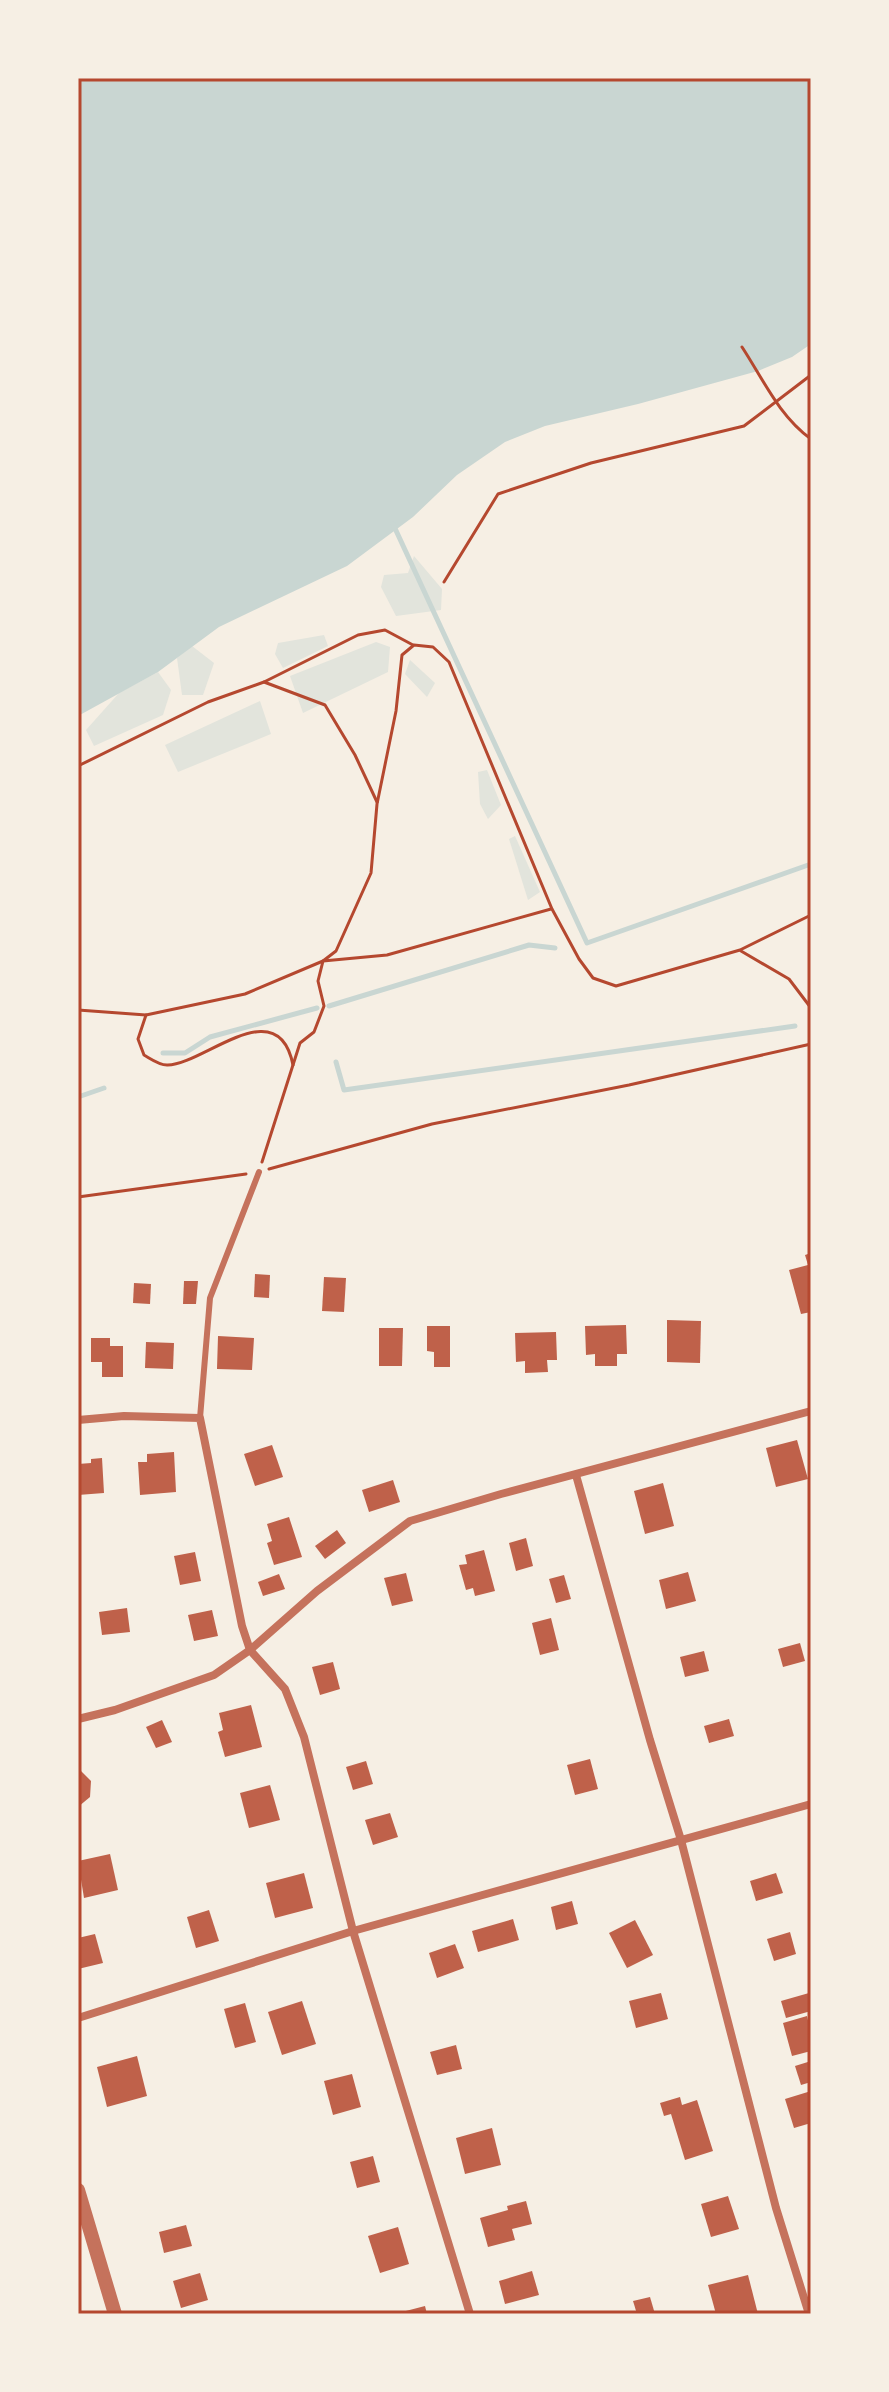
<svg xmlns="http://www.w3.org/2000/svg" width="889" height="2392" font-family="'Libre Baskerville',serif">
	<style>
		.green { fill: #e2e4dc }
		.water { fill: #c9d6d2 }
		.lines { fill: none; stroke-linecap: round; stroke-linejoin: round }
		.stream { stroke: #c9d6d2; stroke-width: 5 }
		.building { fill: #bf614a }
		.path { stroke: #b5482f; stroke-width: 3 }
		.service { stroke: #c5725c; stroke-width: 6 }
		.minor { stroke: #c5725c; stroke-width: 8 }
		.tertiary { stroke: #c5725c; stroke-width: 14 }
		.neatline { fill: none; stroke: #b5482f; stroke-width: 3 }
	</style>
	<rect width="100%" height="100%" fill="#f6efe4"/>
	<!-- green -->
	<g class="green">
		<path d="M414,556L442,589L441,610L396,616L381,587L384,575L408,573Z"/>
		<path d="M324,635L328,646L283,668L275,654L278,643Z"/>
		<path d="M376,642L390,647L388,672L303,713L290,676Z"/>
		<path d="M192,646L214,663L203,695H182L177,658Z"/>
		<path d="M410,660L435,683L427,697L405,674Z"/>
		<path d="M158,672L171,690L163,715L94,746L86,730L119,693Z"/>
		<path d="M260,701L271,734L178,772L165,745Z"/>
		<path d="M487,770L501,805L488,819L480,804L478,772Z"/>
		<path d="M515,836L540,892L528,900L509,839Z"/>
	</g>
	<!-- water -->
	<path class="water" d="M78,78H811V344L792,357L758,371L638,404L545,426L505,442L457,475L413,517L347,566L219,627L158,672L78,716Z"/>
	<g class="lines">
		<!-- stream -->
		<g class="stream">
			<path d="M393,524L587,943L811,864"/>
			<path d="M329,1006L529,945L555,948"/>
			<path d="M163,1053H185L210,1037L317,1008"/>
			<path d="M336,1062L344,1090L795,1026"/>
			<path d="M78,1097L104,1088"/>
		</g>
	</g>
	<!-- building -->
	<g class="building">
		<path d="M811,1253V1312L801,1314L789,1270L808,1265L805,1255Z"/>
		<path d="M255,1274L270,1275L269,1298L254,1297Z"/>
		<path d="M324,1277L346,1278L344,1312L322,1311Z"/>
		<path d="M184,1281H198L196,1304H183Z"/>
		<path d="M134,1283L151,1284L150,1304L133,1303Z"/>
		<path d="M667,1320L701,1321L700,1363L667,1362Z"/>
		<path d="M626,1325L627,1354H617V1366H595V1354L586,1355L585,1326Z"/>
		<path d="M427,1326H450V1367H434V1352L427,1351Z"/>
		<path d="M379,1328H403L402,1366H379Z"/>
		<path d="M556,1332L557,1360H547L548,1372L525,1373V1361L516,1362L515,1333Z"/>
		<path d="M218,1336L254,1338L252,1370L217,1369Z"/>
		<path d="M91,1338H110V1346H123V1377H102V1362H91Z"/>
		<path d="M146,1342L174,1343L173,1369L145,1368Z"/>
		<path d="M797,1440L808,1479L776,1487L766,1448Z"/>
		<path d="M272,1445L283,1477L255,1486L244,1454Z"/>
		<path d="M174,1452L176,1492L140,1495L138,1462H147V1454Z"/>
		<path d="M102,1458L104,1493L78,1495V1464L91,1463V1459Z"/>
		<path d="M393,1480L400,1502L369,1512L362,1490Z"/>
		<path d="M663,1483L674,1526L645,1534L634,1491Z"/>
		<path d="M289,1517L302,1557L274,1565L267,1543L272,1541L267,1524Z"/>
		<path d="M337,1530L346,1543L325,1559L315,1546Z"/>
		<path d="M526,1538L533,1566L516,1571L509,1543Z"/>
		<path d="M484,1550L495,1591L475,1596L473,1588L466,1590L459,1565L467,1564L465,1555Z"/>
		<path d="M195,1552L201,1581L180,1585L174,1556Z"/>
		<path d="M688,1572L696,1601L666,1609L659,1580Z"/>
		<path d="M406,1573L413,1601L392,1606L384,1578Z"/>
		<path d="M279,1574L285,1589L263,1596L258,1582Z"/>
		<path d="M564,1575L571,1599L556,1603L549,1579Z"/>
		<path d="M127,1608L130,1632L102,1635L99,1612Z"/>
		<path d="M212,1610L218,1636L194,1641L188,1615Z"/>
		<path d="M551,1618L559,1650L540,1655L532,1623Z"/>
		<path d="M800,1643L805,1661L783,1667L778,1649Z"/>
		<path d="M704,1651L709,1671L685,1677L680,1657Z"/>
		<path d="M333,1662L340,1689L320,1695L312,1667Z"/>
		<path d="M251,1705L262,1747L225,1757L218,1732L223,1730L219,1713Z"/>
		<path d="M729,1719L734,1736L709,1743L704,1726Z"/>
		<path d="M162,1720L172,1742L156,1748L146,1727Z"/>
		<path d="M590,1759L598,1789L575,1795L567,1765Z"/>
		<path d="M366,1761L373,1784L353,1790L346,1767Z"/>
		<path d="M78,1768L91,1781L90,1797L78,1807Z"/>
		<path d="M270,1785L280,1820L249,1828L240,1793Z"/>
		<path d="M390,1813L398,1837L373,1845L365,1820Z"/>
		<path d="M110,1854L118,1890L84,1898L78,1861Z"/>
		<path d="M304,1873L313,1908L275,1918L266,1883Z"/>
		<path d="M776,1873L783,1893L756,1901L750,1881Z"/>
		<path d="M572,1901L578,1924L556,1930L551,1907Z"/>
		<path d="M209,1910L219,1941L196,1948L187,1917Z"/>
		<path d="M513,1919L519,1940L478,1952L472,1931Z"/>
		<path d="M635,1920L653,1955L627,1968L609,1933Z"/>
		<path d="M790,1932L796,1954L774,1961L767,1939Z"/>
		<path d="M95,1934L103,1963L78,1969V1938Z"/>
		<path d="M455,1944L464,1968L437,1978L429,1953Z"/>
		<path d="M661,1993L668,2019L636,2028L629,2001Z"/>
		<path d="M809,1993L811,2011L786,2018L781,2001Z"/>
		<path d="M302,2001L316,2044L282,2055L268,2012Z"/>
		<path d="M245,2003L256,2042L235,2048L224,2009Z"/>
		<path d="M807,2016L811,2033V2051L792,2056L783,2023Z"/>
		<path d="M456,2045L462,2069L437,2075L430,2052Z"/>
		<path d="M137,2056L147,2096L107,2107L97,2067Z"/>
		<path d="M811,2061V2082L801,2085L795,2066Z"/>
		<path d="M352,2074L361,2107L333,2115L324,2081Z"/>
		<path d="M811,2091V2123L794,2128L785,2099Z"/>
		<path d="M680,2097L682,2105L697,2100L713,2151L685,2160L671,2114L664,2116L660,2103Z"/>
		<path d="M492,2128L501,2165L465,2174L456,2138Z"/>
		<path d="M373,2156L380,2182L357,2188L350,2162Z"/>
		<path d="M728,2196L739,2229L711,2237L701,2204Z"/>
		<path d="M526,2201L532,2224L512,2229L515,2240L488,2247L480,2218L508,2210L507,2206Z"/>
		<path d="M186,2225L192,2246L164,2253L159,2232Z"/>
		<path d="M398,2227L409,2264L380,2273L368,2236Z"/>
		<path d="M532,2271L539,2295L505,2304L499,2281Z"/>
		<path d="M200,2273L208,2300L181,2308L173,2281Z"/>
		<path d="M748,2275L758,2314H716L708,2285Z"/>
		<path d="M650,2297L655,2314H637L633,2301Z"/>
		<path d="M425,2306L427,2314H398V2313Z"/>
	</g>
	<g class="lines">
		<!-- path -->
		<g class="path">
			<path d="M742,347C763,379 779,416 811,439"/>
			<path d="M444,582L498,494L591,463L744,426L811,375"/>
			<path d="M264,682L358,635L385,630L413,645"/>
			<path d="M78,766L208,702L264,682L325,705L355,755L377,802"/>
			<path d="M741,951L789,979L811,1008"/>
			<path d="M78,1010L146,1015L245,994L323,961L387,955L551,909"/>
			<path d="M146,1015L138,1039L144,1055C151,1059 159,1065 167,1065C202,1066 278,989 293,1065"/>
			<path d="M262,1162L300,1043L314,1032L324,1006L318,981L323,961L336,951L371,873L377,804L396,711L402,655L414,645L433,647L449,662L552,909L579,959L593,978L616,986L740,950L811,915"/>
			<path d="M269,1169L432,1124L629,1085L811,1044"/>
			<path d="M78,1197L246,1174"/>
		</g>
		<!-- service -->
		<path class="service" d="M200,1418L210,1298L259,1172"/>
		<!-- minor -->
		<g class="minor">
			<path d="M78,1420L124,1416L200,1418L242,1626L250,1650L285,1689L304,1737L353,1931L470,2314"/>
			<path d="M576,1475L650,1740L681,1840L776,2208L809,2314"/>
			<path d="M78,1719L115,1710L214,1675L250,1650L317,1591L410,1521L501,1494L811,1411"/>
			<path d="M78,2018L353,1931L811,1804"/>
		</g>
		<!-- tertiary -->
		<path class="tertiary" d="M78,2190L115,2314"/>
	</g>
	<!-- border -->
	<rect width="889" height="2392" fill="none" stroke="#f6efe4" stroke-width="160"/>
	<rect x="80" y="80" width="729" height="2232" class="neatline"/>
</svg>
